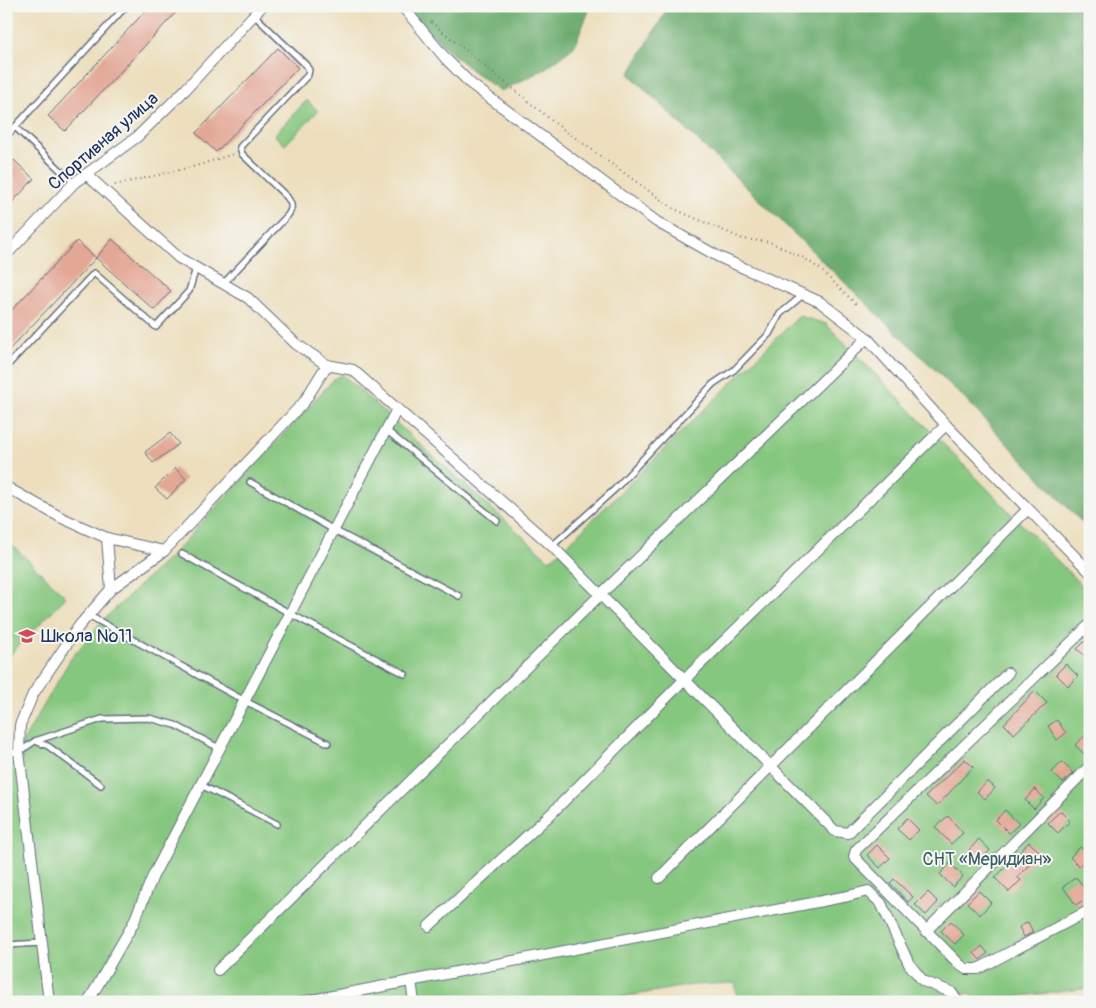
<svg xmlns="http://www.w3.org/2000/svg" width="1096" height="1008" font-family="Pangolin,sans-serif">
	<style>
		.green { fill: #86c77f; stroke: #507b6e }
		.forest { fill: #6cac6e; stroke: #446e66 }
		.building { fill: #e3a796 }
		.lines { fill: none; stroke-linecap: round; stroke-linejoin: round }
		.lane-casing { stroke: #646d80; stroke-width: 8 }
		.street-casing { stroke: #646d80; stroke-width: 12 }
		.path { stroke: #646d80; stroke-width: 2; stroke-dasharray: 1 4; stroke-linecap: butt }
		.lane { stroke: #fff; stroke-width: 5 }
		.street { stroke: #fff; stroke-width: 10 }
		.labels { text-anchor: middle; stroke-width: 4; stroke-linejoin: round; paint-order: stroke }
		.street-label { font-size: 18px; fill: #1b2f5e; stroke: #f6f6f2 }
		.poi-label { font-size: 18px; fill: #1b2f5e; stroke: #f6f6f2; text-anchor: start }
		.park-label { font-size: 18px; fill: #3b5d68; stroke: #f6f6f2 }
	</style>
	<rect width="100%" height="100%" fill="#f6f6f2"/>
	<filter id="ink" filterUnits="userSpaceOnUse"><feTurbulence type="fractalNoise" baseFrequency=".02" numOctaves="2"/><feDisplacementMap in="SourceGraphic" scale="10" xChannelSelector="R" yChannelSelector="G"/><feConvolveMatrix kernelMatrix="1 2 1 2 8 2 1 2 1" color-interpolation-filters="sRGB"/></filter>
	<filter id="wash" filterUnits="userSpaceOnUse"><feTurbulence type="fractalNoise" baseFrequency=".0096" numOctaves="4" result="noise"/><feDisplacementMap in="SourceGraphic" scale="20" xChannelSelector="R" yChannelSelector="G"/><feGaussianBlur stdDeviation="1.12" result="paint"/><feColorMatrix in="noise" values="0 0 0 0 0 0 0 0 0 0 0 0 0 0 0 0 0 1.4 0 .05"/><feComposite in="paint" operator="in"/></filter>
	<g filter="url(#wash)">
		<rect width="100%" height="100%" fill="#eddfbe"/>
		<!-- green -->
		<g class="green">
			<path d="M307,100L318,111L285,145L274,135Z"/>
			<path d="M799,316L826,324L1090,594V988L978,1001L970,993L856,1002H738L735,983L692,985L593,1002H6V771L70,660L100,623L175,552L335,378L343,375L549,560L563,549Z"/>
			<path d="M6,539L66,597L6,659Z"/>
		</g>
		<!-- forest -->
		<g class="forest">
			<path d="M403,6H591L574,47L543,70L501,91C463,66 434,39 403,6Z"/>
			<path d="M669,6H1090V531L961,395L629,74Z"/>
		</g>
		<g id="blocks">
			<!-- building -->
			<g class="building">
				<path d="M150,6H182L65,131L48,116Z"/>
				<path d="M278,48L298,68L216,152L196,133Z"/>
				<path d="M14,160L34,179L6,209V168Z"/>
				<path d="M112,239L171,291L154,310L96,258Z"/>
				<path d="M77,241L96,258L6,353V316Z"/>
				<path d="M170,433L179,444L153,463L145,452Z"/>
				<path d="M175,468L186,479L167,499L155,488Z"/>
				<path d="M1090,636V650L1084,655L1077,649Z"/>
				<path d="M1066,664L1078,676L1068,686L1056,674Z"/>
				<path d="M1035,691L1047,703L1014,734L1004,724Z"/>
				<path d="M1057,720L1066,733L1057,740L1048,726Z"/>
				<path d="M1090,731V748L1084,754L1075,745Z"/>
				<path d="M965,759L973,767L937,806L926,796Z"/>
				<path d="M1062,762L1073,773L1063,783L1052,772Z"/>
				<path d="M988,781L995,788L985,799L977,792Z"/>
				<path d="M1035,789L1044,798L1034,809L1025,800Z"/>
				<path d="M1005,810L1019,824L1009,833L996,820Z"/>
				<path d="M1060,811L1070,821L1058,833L1048,823Z"/>
				<path d="M948,816L963,833L951,844L935,827Z"/>
				<path d="M907,818L919,830L909,840L897,829Z"/>
				<path d="M979,839L990,850L980,861L969,850Z"/>
				<path d="M1029,842L1041,853L1017,877L1021,880L1009,892L995,878Z"/>
				<path d="M877,845L890,858L880,868L867,855Z"/>
				<path d="M1080,847L1089,855L1079,866L1070,857Z"/>
				<path d="M950,863L963,876L953,887L940,874Z"/>
				<path d="M1076,877L1090,895L1076,905L1063,887Z"/>
				<path d="M894,879L913,897L908,902L890,883Z"/>
				<path d="M979,891L991,903L980,915L967,903Z"/>
				<path d="M928,892L938,902L926,915L915,905Z"/>
				<path d="M951,921L964,935L955,944L941,931Z"/>
				<path d="M1028,922L1033,932L1024,937L1019,927Z"/>
				<path d="M982,946L988,953L980,960L974,953Z"/>
			</g>
		</g>
	</g>
	<g filter="url(#ink)">
		<use href="#blocks" fill-opacity="0" stroke="#646d80" stroke-width="1"/>
		<g class="lines">
			<!-- lane casing -->
			<g class="lane-casing">
				<g id="lane">
					<path d="M6,137L15,127"/>
					<path d="M74,183L15,127L126,6"/>
					<path d="M223,284L288,215C293,208 292,204 287,197L242,154L240,147L308,75L309,70L306,65L254,15"/>
					<path d="M6,367L94,273L156,327L189,291L196,268"/>
					<path d="M386,430L497,521"/>
					<path d="M250,482L334,530L459,596"/>
					<path d="M552,546L615,489L713,384L734,370L769,334L780,314L803,295"/>
					<path d="M182,554L291,614L405,674"/>
					<path d="M88,615L245,701L328,743"/>
					<path d="M35,741L48,746L101,785"/>
					<path d="M6,753L19,752L35,741L102,719L149,718L175,725L219,748"/>
					<path d="M201,785L277,824"/>
					<path d="M6,945L42,943"/>
				</g>
			</g>
			<!-- street casing -->
			<g class="street-casing">
				<g id="street">
					<path d="M402,6L446,59L471,84L657,222L719,257L820,302L867,338L946,425L1090,572"/>
					<path d="M86,174L179,258L248,298L296,344L327,365L353,370L552,546L835,831L848,833L1008,673"/>
					<path d="M6,255L74,183L137,137L185,90L262,6"/>
					<path d="M6,487L62,518L107,538L164,551"/>
					<path d="M107,538L111,589"/>
					<path d="M1090,624L856,850L854,857L960,965L966,969H978L1090,910"/>
					<path d="M659,878L1028,509"/>
					<path d="M429,926L552,813L684,680L946,425"/>
					<path d="M926,931L1090,766"/>
					<path d="M218,970L600,595L867,338"/>
					<path d="M411,981L414,1002"/>
					<path d="M49,1002L19,752L20,725L33,694L79,626L111,589L164,551L304,402L327,365"/>
					<path d="M88,1002L133,924L153,876L397,409"/>
					<path d="M302,1002L848,896L868,891L881,903L909,964L923,981L951,992L958,1002"/>
				</g>
			</g>
			<!-- path -->
			<g class="path">
				<path d="M431,22L556,124L674,209L743,239L770,242L804,258L820,269L857,305"/>
				<path d="M115,185L196,166L233,154"/>
			</g>
			<!-- lane -->
			<use href="#lane" class="lane"/>
			<!-- street -->
			<use href="#street" class="street"/>
		</g>
	</g>
	<!-- icons -->
	<defs>
		<g id="school-bare" transform="scale(1.35)"><path d="M0-5L7-2L0 1L-7-2ZM-4 1L0 2.5L4 1V4Q0 6-4 4Z" fill="#d1495b" stroke="#f6f6f2" stroke-width="2.5" paint-order="stroke"/></g>
	</defs>
	<g fill-rule="evenodd">
		<use href="#school-bare" x="27" y="636"/>
	</g>
	<g class="labels">
		<!-- street labels -->
		<g class="street-label">
			<text transform="translate(103 141) rotate(-41)" y="6">Спортивная улица</text>
		</g>
		<!-- poi labels -->
		<g class="poi-label">
			<text x="41" y="642">Школа №11</text>
		</g>
		<!-- park labels -->
		<g class="park-label">
			<text x="987" y="865">СНТ «Меридиан»</text>
		</g>
	</g>
	<!-- margin -->
	<rect width="1096" height="1008" fill="none" stroke="#f6f6f2" stroke-width="25"/>
</svg>
